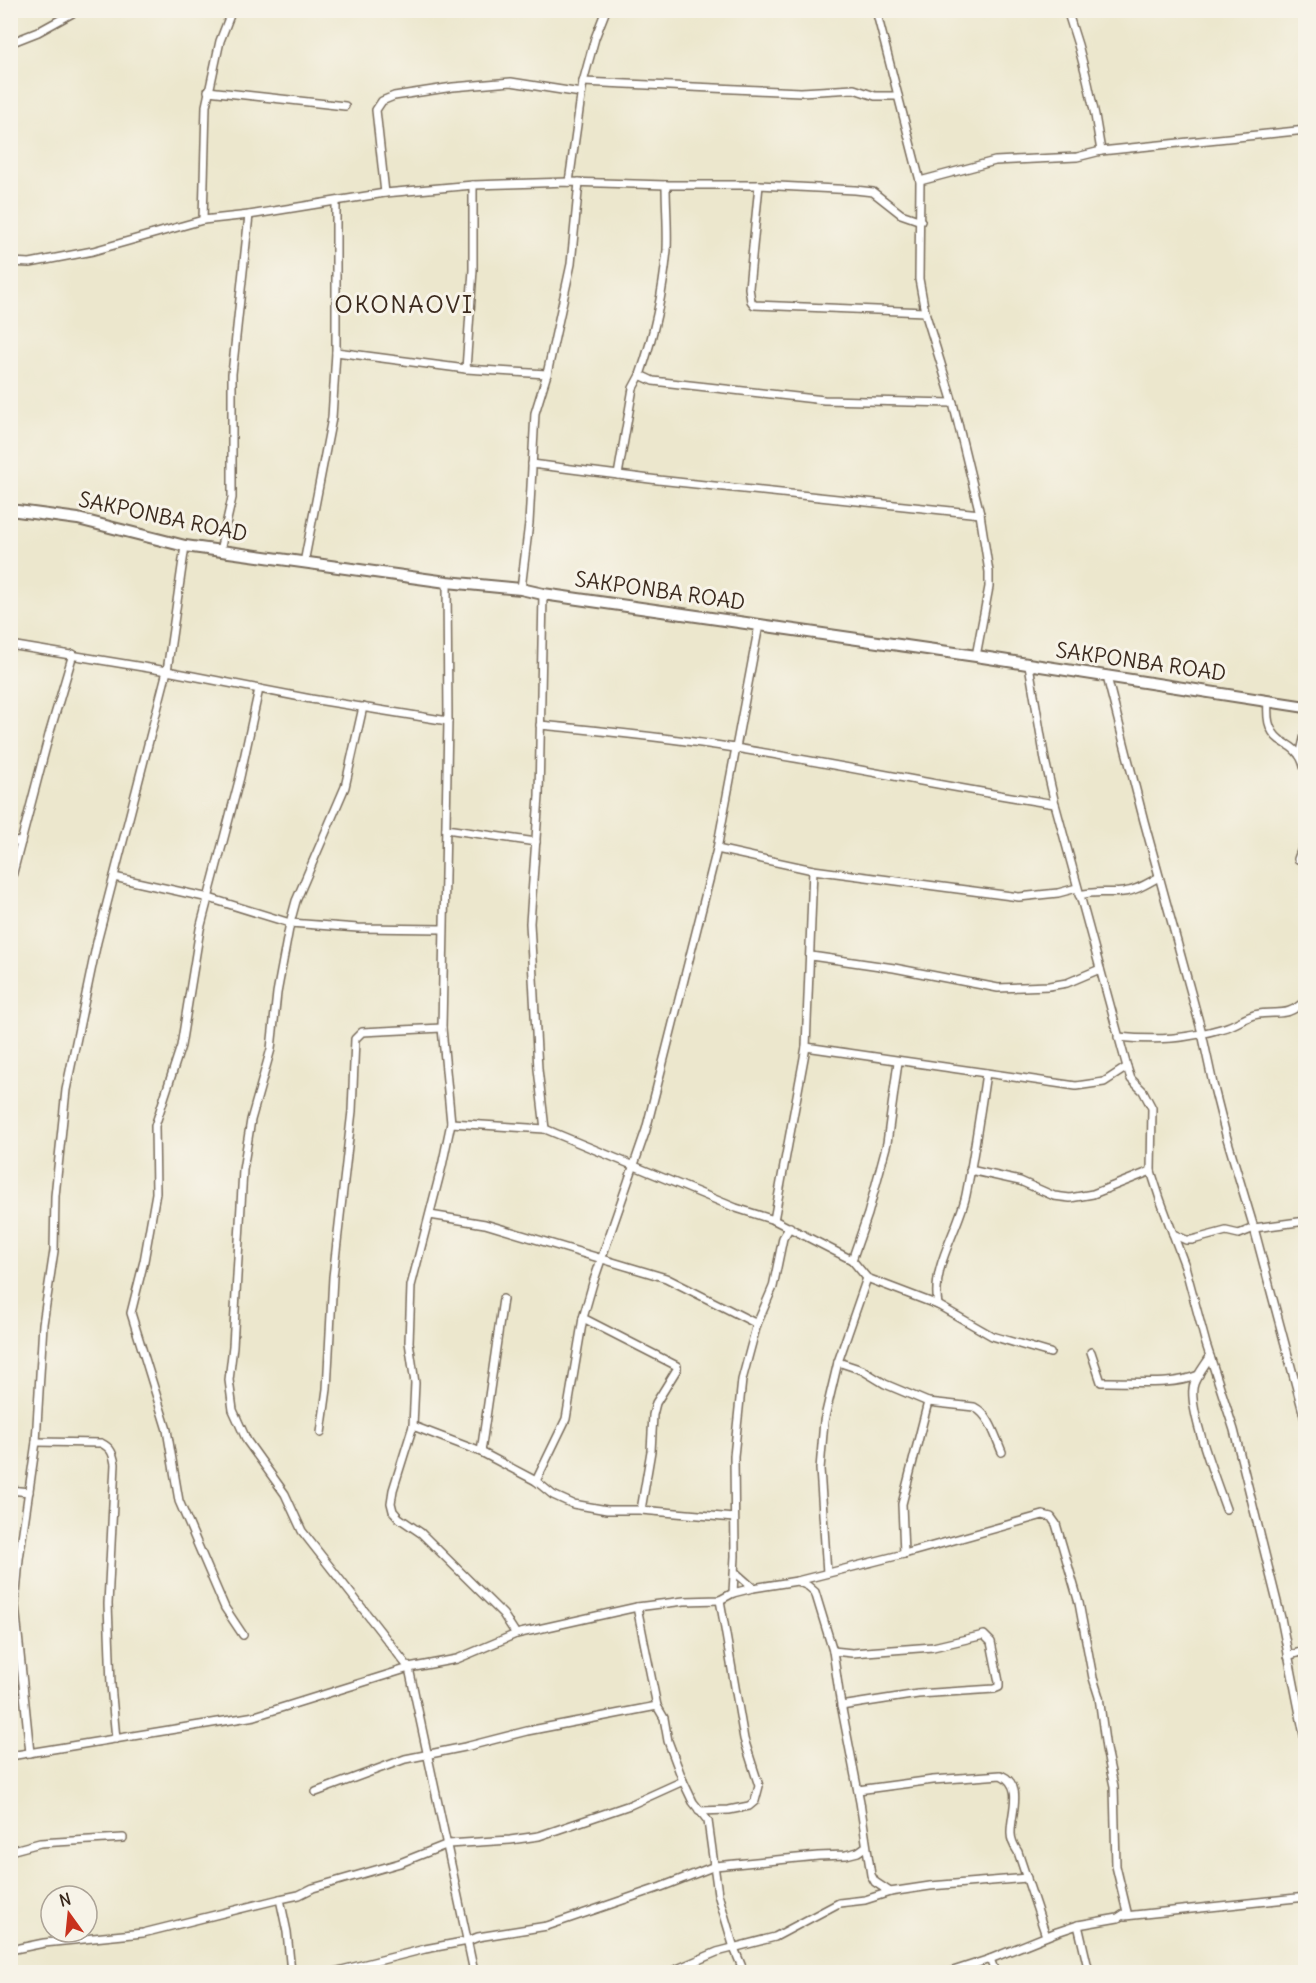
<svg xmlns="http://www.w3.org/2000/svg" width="1316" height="1983" font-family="Delius,sans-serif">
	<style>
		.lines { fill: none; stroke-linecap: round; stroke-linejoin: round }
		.minor-casing { stroke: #796c5b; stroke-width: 10 }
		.secondary-casing { stroke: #796c5b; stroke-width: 14 }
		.minor { stroke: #fff; stroke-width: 7 }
		.secondary { stroke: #fff; stroke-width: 10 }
		.labels { text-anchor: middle; stroke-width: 6; stroke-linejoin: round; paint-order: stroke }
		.street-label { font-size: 21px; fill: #3b2a1e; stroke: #f7f3e8 }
		.quarter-label { font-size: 24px; letter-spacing: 1.5px; fill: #3b2a1e; stroke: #f7f3e8 }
	</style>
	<rect width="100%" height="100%" fill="#f7f3e8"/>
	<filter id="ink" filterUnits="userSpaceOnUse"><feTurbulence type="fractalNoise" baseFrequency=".0167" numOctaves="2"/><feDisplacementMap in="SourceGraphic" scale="12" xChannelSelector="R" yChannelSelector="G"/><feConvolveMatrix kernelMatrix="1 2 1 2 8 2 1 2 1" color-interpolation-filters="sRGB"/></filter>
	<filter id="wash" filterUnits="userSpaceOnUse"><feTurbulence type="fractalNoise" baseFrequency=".008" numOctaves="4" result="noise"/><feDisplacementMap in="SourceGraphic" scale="24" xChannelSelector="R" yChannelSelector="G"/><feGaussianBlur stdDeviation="1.35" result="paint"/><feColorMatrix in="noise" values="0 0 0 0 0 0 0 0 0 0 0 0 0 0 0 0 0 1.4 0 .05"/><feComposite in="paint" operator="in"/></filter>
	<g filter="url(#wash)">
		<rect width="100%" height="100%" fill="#ece7cd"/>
	</g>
	<g filter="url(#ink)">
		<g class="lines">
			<!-- minor casing -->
			<g class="minor-casing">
				<g id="minor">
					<path d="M876,10L920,181L919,279L925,312L953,403L980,514L989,572V587L976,656"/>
					<path d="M1067,10C1083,57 1094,102 1101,151"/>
					<path d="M10,43L38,32L78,10"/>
					<path d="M583,82L801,92L854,89L875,96H898"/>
					<path d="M208,91L345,106"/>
					<path d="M920,181L995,161L1077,157L1101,151L1306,130"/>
					<path d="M569,182L583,82L595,38L606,10"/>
					<path d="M666,185C666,206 668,229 667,250C663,292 654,335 640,375L653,381L824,400L953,403"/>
					<path d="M759,185L749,288L751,301L754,305L925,312"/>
					<path d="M385,193L376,110L382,101L394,96L453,87L511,82L581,93"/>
					<path d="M203,220L206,106L220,41L232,10"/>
					<path d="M10,262L30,263L93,251L203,220L249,215L385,193L473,185L569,182L666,185H759L855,190L873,192L901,214L921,221"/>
					<path d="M336,352L466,369L473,270V185"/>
					<path d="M466,369L547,374"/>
					<path d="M532,464L658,480L980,514"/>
					<path d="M618,475L633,388L640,375"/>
					<path d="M220,551L232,498V374L249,215"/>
					<path d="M304,563L332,418L336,352V202"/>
					<path d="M521,589L529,523L535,413L547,374L571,264L579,182"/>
					<path d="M543,594L539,796L530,923L538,1069L545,1129"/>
					<path d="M10,645L167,671L311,699L448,721"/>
					<path d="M1029,665L1045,760L1055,804L1127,1067L1131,1079L1143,1091L1152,1108L1151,1171L1160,1199L1185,1266L1206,1344L1234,1430L1281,1618L1306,1745"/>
					<path d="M1107,677L1144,821L1202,1033L1213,1084L1226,1135L1254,1228L1306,1423"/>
					<path d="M1268,701C1267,716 1267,730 1280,740C1287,745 1294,747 1299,755C1303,760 1304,767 1306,773"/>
					<path d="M363,707L345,787L296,901L290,923L277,993L271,1049L251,1120L243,1170L233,1346L229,1380L233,1410L247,1441L285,1494L302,1531L409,1668L474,1972"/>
					<path d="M540,725C605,731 671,738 735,748C842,765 948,788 1055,804"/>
					<path d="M1300,756L1306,730"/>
					<path d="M446,829L536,842"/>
					<path d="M10,841L21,842"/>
					<path d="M717,849L813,870L1019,897L1058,893L1077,888"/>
					<path d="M1298,859L1306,838"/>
					<path d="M114,877L209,898L290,923L358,928L443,929"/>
					<path d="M10,884L49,735L73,654"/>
					<path d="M1079,895C1098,890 1106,894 1123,892C1136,891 1148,883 1159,877"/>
					<path d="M811,956L894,968L998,988L1049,986L1067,983L1100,969"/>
					<path d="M1118,1037C1158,1041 1186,1039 1224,1028C1235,1025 1244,1018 1254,1015C1277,1009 1285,1020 1306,1000"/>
					<path d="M806,1047L1076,1086L1104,1082L1127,1067"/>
					<path d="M451,1123L545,1129L736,1208L774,1220L806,1047L813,870"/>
					<path d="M970,1170L1020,1181L1054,1196L1070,1198L1093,1194L1151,1171"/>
					<path d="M430,1215L485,1224L666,1278L757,1324"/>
					<path d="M774,1220L852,1260L867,1278L938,1305L992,1336L1050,1353"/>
					<path d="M1173,1234L1186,1240H1192L1226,1231L1239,1234L1254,1228L1306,1221"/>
					<path d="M852,1260L868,1214L887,1143L898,1062"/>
					<path d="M938,1305C931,1266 958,1232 966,1195C974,1155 980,1114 986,1073"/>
					<path d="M583,1318L677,1366V1369L656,1403L653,1415L651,1451L641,1510"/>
					<path d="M1091,1352L1101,1382C1133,1381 1168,1387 1199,1375"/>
					<path d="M1210,1357C1205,1365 1197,1375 1194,1384C1186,1405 1218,1486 1226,1509"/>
					<path d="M838,1362L862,1370L885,1384L928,1402L974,1407C990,1415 995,1436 1002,1452"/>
					<path d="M413,1426L415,1383L409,1342L411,1286L442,1166L451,1123L442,1028L448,721L447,582"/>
					<path d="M321,1433L327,1389L333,1277L352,1111L355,1039L362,1032L442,1028"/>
					<path d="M36,1442L101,1443C111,1448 113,1453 115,1464L108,1604L111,1685L116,1739"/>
					<path d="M481,1452L503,1299"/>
					<path d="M536,1481L566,1419L583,1318L593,1283L646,1130L717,849L759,625"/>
					<path d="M10,1490L29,1492"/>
					<path d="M904,1554L902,1504L928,1402"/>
					<path d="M735,1572L753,1588"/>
					<path d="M827,1573L820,1469L824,1421L838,1362L867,1278"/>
					<path d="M797,1581L808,1586L815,1592L833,1651L840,1699L860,1802L871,1875L875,1882L890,1892"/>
					<path d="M733,1593L735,1556L734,1456L742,1380L757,1324L773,1287L783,1238L790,1227"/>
					<path d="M637,1607L657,1706L664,1718L668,1741L683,1781L693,1802L708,1821L718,1894L734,1948L744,1972"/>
					<path d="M516,1634L503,1614L421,1533L399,1518L393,1511L391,1503L393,1490L413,1426L481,1452L536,1481L553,1495L573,1504L607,1510H641L734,1518"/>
					<path d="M243,1635L225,1608L179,1501L167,1430L131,1313L144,1261L156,1193L155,1126L181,1046L200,929L240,777L259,689"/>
					<path d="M833,1651L852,1653L933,1647L984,1635L991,1642L999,1682V1687L994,1689L918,1694L841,1706"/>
					<path d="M1288,1656L1306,1650"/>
					<path d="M30,1753L15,1605L19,1559L36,1442L43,1324L54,1251L55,1196L66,1090L97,942L167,671L185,546"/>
					<path d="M10,1756L255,1716L409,1668L457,1659L516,1634L637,1607L684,1601L720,1600L733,1593L753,1588L797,1581L904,1554L1043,1515L1051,1517L1056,1524L1079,1603L1093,1678L1099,1697L1106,1749L1114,1786L1116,1866L1127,1912L1118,1918L1078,1925L1057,1932L990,1959L950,1972"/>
					<path d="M858,1790L933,1780L1001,1775C1025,1786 1010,1814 1011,1834C1011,1841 1014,1846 1018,1852L1046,1936"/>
					<path d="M316,1792L405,1759L465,1747L527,1731L657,1706"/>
					<path d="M699,1811L729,1810L749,1806L755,1801L759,1786L744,1739L720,1600"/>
					<path d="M10,1851L40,1843L123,1838"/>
					<path d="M1125,1916L1306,1897"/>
					<path d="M1078,1925L1089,1972"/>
					<path d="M10,1950L44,1943L143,1933L280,1899"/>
					<path d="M990,1959L995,1972"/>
					<path d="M291,1972L287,1932L280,1899L299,1895L313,1888L400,1863L448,1844L510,1840L539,1836L630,1805L683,1781"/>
					<path d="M334,1972L425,1949L468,1941L478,1937L547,1926L661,1887L715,1866L818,1856L846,1855L858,1852L865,1847"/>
					<path d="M670,1972L717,1952L775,1937L839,1903L865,1900L890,1892L930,1886L1027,1878"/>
				</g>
			</g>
			<!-- secondary casing -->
			<g class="secondary-casing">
				<path id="secondary" d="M10,510L78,519L185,546L447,582L521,589L543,594L976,656L1306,707"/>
			</g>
			<!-- minor -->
			<use href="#minor" class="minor"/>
			<!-- secondary -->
			<use href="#secondary" class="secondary"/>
		</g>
	</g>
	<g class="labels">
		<!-- street labels -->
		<g class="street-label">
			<text transform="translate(163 517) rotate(12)" y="7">SAKPONBA ROAD</text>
			<text transform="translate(660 591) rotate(8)" y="7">SAKPONBA ROAD</text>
			<text transform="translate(1141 662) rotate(8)" y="7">SAKPONBA ROAD</text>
		</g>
		<!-- quarter labels -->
		<g class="quarter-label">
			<text x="404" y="313">OKONAOVI</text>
		</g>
	</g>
	<!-- margin -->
	<rect width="1316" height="1983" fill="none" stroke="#f7f3e8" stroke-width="36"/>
	<!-- north arrow -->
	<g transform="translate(69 1914) rotate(345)"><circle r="28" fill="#f7f3e8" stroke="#aca397" stroke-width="1.5"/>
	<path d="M0-4.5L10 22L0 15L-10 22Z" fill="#c8321e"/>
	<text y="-9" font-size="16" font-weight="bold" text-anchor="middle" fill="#3b2a1e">N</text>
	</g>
</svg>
